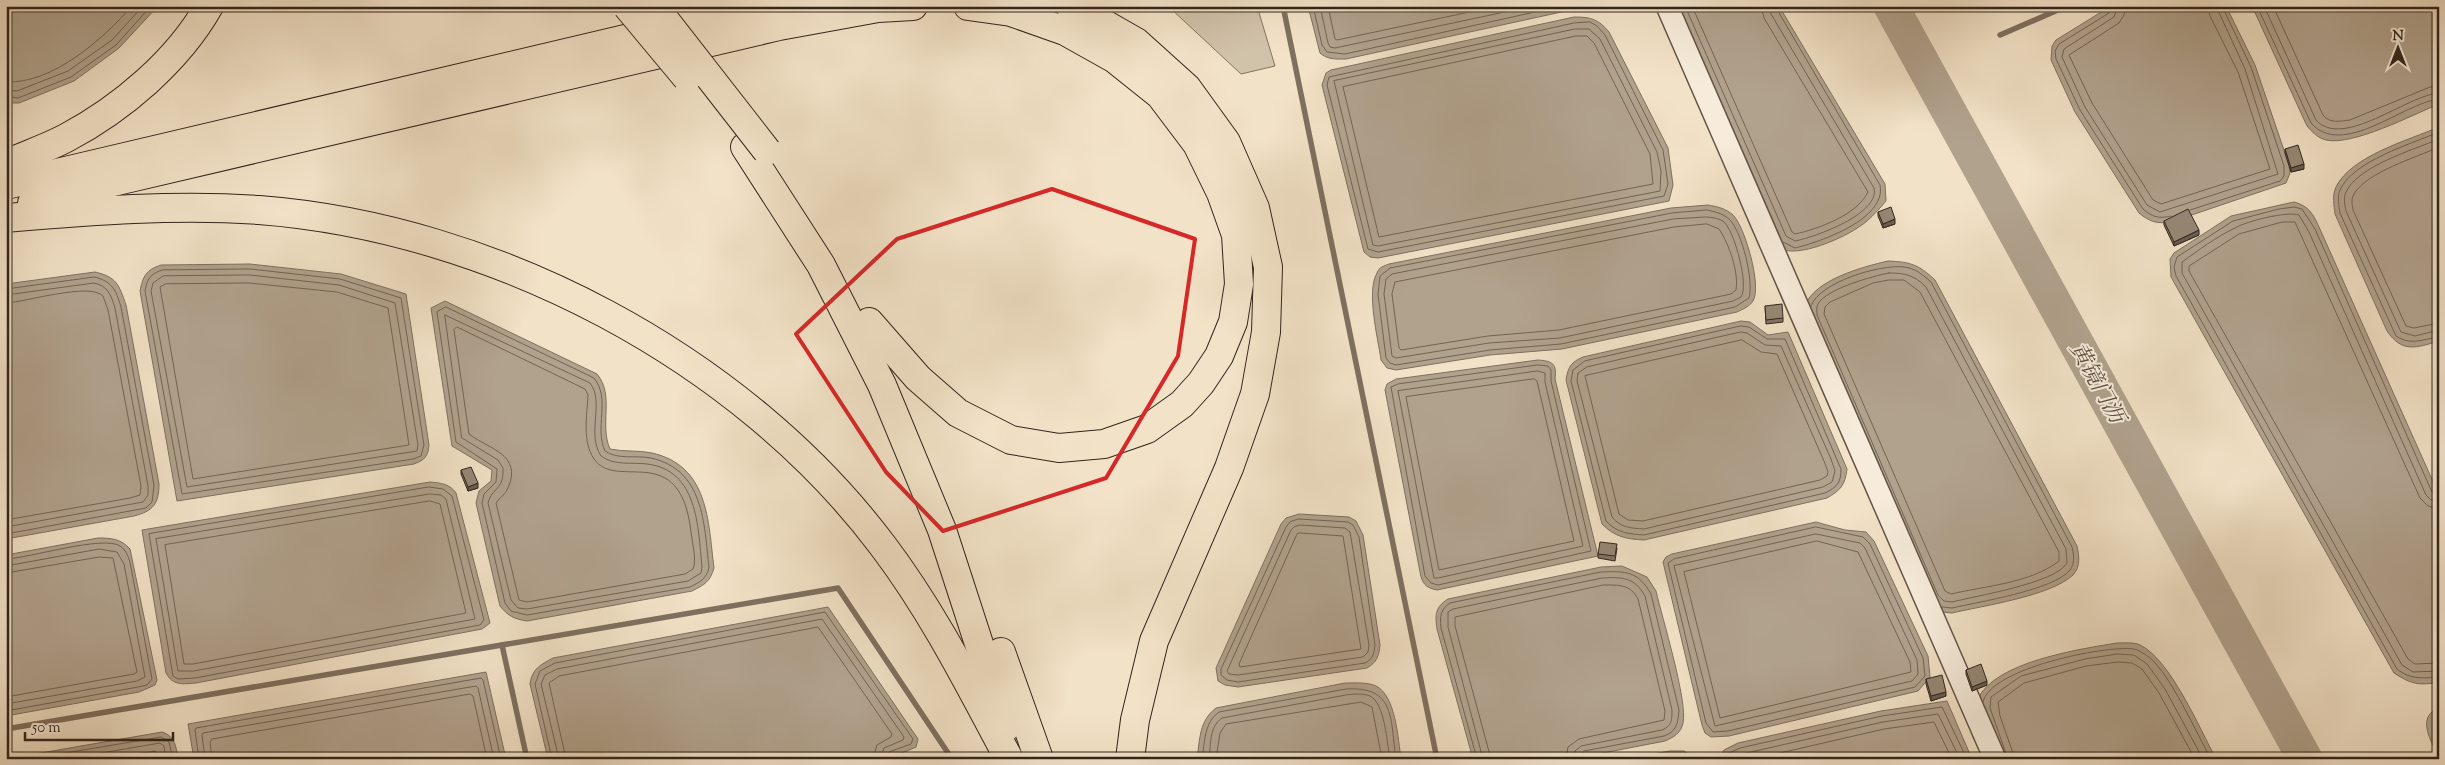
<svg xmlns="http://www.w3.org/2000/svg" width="2445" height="765" font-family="'Sorts Mill Goudy','Noto Serif SC',serif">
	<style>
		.green { fill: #d1c2aa; stroke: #827463 }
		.water { fill: #b1a28d; stroke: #7e7060 }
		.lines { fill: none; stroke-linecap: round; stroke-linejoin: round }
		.shore { stroke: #726454; stroke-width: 1 }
		.stream { stroke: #7e7060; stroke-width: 5.5 }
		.river { stroke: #b1a28d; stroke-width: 35 }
		.minor-casing { stroke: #625447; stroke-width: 24 }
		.motorway-casing { stroke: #32251c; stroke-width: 30 }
		.minor { stroke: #f7ecdb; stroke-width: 21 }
		.motorway { stroke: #f2e2c7; stroke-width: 28 }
		.motorway-bridge-casing { stroke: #32251c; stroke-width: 30; stroke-linecap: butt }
		.motorway-bridge { stroke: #f2e2c7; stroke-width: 28 }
		.wall { fill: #817465; stroke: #32251c }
		.shaded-wall { fill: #695e52; stroke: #32251c }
		.building { fill: #968775; stroke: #32251c }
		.marked { fill: none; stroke: #d62828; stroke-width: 4; stroke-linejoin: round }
		.labels { text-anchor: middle; stroke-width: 4; stroke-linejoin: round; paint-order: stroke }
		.water-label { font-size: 22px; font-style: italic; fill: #5e5144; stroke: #f7ecdb }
	</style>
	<rect width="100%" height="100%" fill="#f2e2c7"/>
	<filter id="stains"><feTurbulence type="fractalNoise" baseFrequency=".004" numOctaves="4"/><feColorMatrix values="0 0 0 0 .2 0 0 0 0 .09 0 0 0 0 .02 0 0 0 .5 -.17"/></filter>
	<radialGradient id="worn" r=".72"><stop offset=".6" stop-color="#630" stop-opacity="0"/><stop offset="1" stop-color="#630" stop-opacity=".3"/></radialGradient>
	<!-- green -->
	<path class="green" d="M1168,6H1257L1275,66L1241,74Z"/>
	<!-- water -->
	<g class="water">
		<path d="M6,6H158L119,48L74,81L19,103H10L6,99Z"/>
		<path d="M1308,6H1576L1566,11L1346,59C1336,59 1328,60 1320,53Z"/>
		<path d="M1673,6H1779L1885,184L1886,201C1880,208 1874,215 1867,221C1851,235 1805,256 1784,250Z"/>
		<path d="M2111,6H2226L2255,65L2289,165L2290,173L2286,183L2171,222C2157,224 2150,222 2139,213L2075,112L2051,60L2052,46L2056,40Z"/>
		<path d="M2252,6H2439V104C2412,115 2353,146 2326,140C2318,138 2312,132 2307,126Z"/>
		<path d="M1574,17C1591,17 1598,19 1609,32L1668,148L1673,185L1669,201L1378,258L1370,257L1364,252L1322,85L1326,73L1331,70Z"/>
		<path d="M2439,127V341C2416,348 2402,353 2387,331L2335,214C2334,205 2332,196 2336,187C2351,156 2409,140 2439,127Z"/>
		<path d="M2294,202C2309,206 2313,214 2319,227L2439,495V682C2419,686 2411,684 2394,673L2171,277L2170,259L2174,253L2231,216Z"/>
		<path d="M1708,205C1718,207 1725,208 1733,215C1745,227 1762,286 1753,301C1749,307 1743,309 1737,312L1562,349L1490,355L1396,370L1387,368L1381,360C1378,338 1366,292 1377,273C1379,267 1384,266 1389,264L1671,208Z"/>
		<path d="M1888,261C1910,262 1918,264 1935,280L2077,546C2079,555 2081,567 2073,575C2051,596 1982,606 1952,613L1941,612L1805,306C1814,280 1862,267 1888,261Z"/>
		<path d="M250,264L341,274L406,294L429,445C428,456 425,460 414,464L177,501L140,291C143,276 146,270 161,265Z"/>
		<path d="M95,272C117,277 119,285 126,305L159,484C159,504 153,511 134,516L6,539V284Z"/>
		<path d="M445,301L597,374C615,396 599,424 610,449C624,452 638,450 652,453C709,466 708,521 714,568C710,582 704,585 692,591L527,621C514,619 508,616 500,606L476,503L479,491L491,481L492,470L452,446L431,308Z"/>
		<path d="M1741,321L1750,322L1768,335L1788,332L1847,469C1845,485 1841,490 1827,498L1644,540C1626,539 1615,537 1602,524L1566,380C1568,367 1571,362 1583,357Z"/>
		<path d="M1538,360C1553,361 1557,364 1555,379L1598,556L1437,590C1428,588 1424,586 1421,577L1385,390L1387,384L1396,379Z"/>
		<path d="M430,482C441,483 450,484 456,493L490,623L482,629L196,683C183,684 173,686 166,673L142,530Z"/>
		<path d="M1299,514L1349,517L1356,521L1363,535L1380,645C1379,656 1377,662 1367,668L1238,687L1225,685L1218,681L1216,668L1281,524L1286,518Z"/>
		<path d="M1816,522L1845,530L1866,532L1874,541L1928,656L1930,677L1918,691L1729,736L1711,737L1705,733L1702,725L1663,562L1666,557L1672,554Z"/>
		<path d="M98,538C112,538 121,539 130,549L157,680L155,685L139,692L6,716V555Z"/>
		<path d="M1622,566L1647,577L1656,591C1662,617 1688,702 1683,723C1681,733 1674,737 1665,741L1572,759H1473L1437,629C1435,615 1435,607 1448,599L1601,567Z"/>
		<path d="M828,607L918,739L916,747L895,756L878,759H548L530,684C532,669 540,665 553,658Z"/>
		<path d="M2117,643C2124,643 2134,642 2140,645C2170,659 2200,729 2216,759H1997L1978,699C1994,662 2080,649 2117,643Z"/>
		<path d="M486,672L506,759H194L188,724Z"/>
		<path d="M1345,683C1356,683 1367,682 1376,686C1396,696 1398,739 1401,759H1197C1200,739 1199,721 1216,708Z"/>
		<path d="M1947,701L1972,759H1718L1724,750L1738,743L1881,711Z"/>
		<path d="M2439,708V758C2432,742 2415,717 2439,708Z"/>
		<path d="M162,732C175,736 176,746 178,759H6Z"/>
		<path d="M1670,751H1684L1696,759H1625Z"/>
	</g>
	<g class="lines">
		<!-- shore -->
		<g class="shore">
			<path d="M1313,6L1322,45L1327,52L1345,54L1562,6"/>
			<path d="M1320,6L1328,43L1330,47L1335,48L1533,6"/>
			<path d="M1328,6L1335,39L1337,40L1498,6"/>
			<path d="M1685,6L1786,236L1795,241C1815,237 1880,214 1874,188L1771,14L1769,6"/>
			<path d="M1692,6L1792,232L1795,234C1818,229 1857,215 1868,192L1764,18L1761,6"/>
			<path d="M1775,6L1880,185C1887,219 1820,242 1795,248L1783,242"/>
			<path d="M2112,6L2109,13L2059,44L2055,51L2056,59L2080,110L2143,209C2152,217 2159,219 2171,216"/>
			<path d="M2118,6L2114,17L2064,49L2062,57L2085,107L2147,205L2160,212L2278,174L2245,69L2216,6"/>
			<path d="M2126,6L2124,15L2119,23L2069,55L2092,103L2153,200L2161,204L2270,169L2238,72L2210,16L2208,6"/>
			<path d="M2257,6L2311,123C2343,159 2403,103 2439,99"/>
			<path d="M2264,6L2316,120C2343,150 2407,95 2439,93"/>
			<path d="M2273,6L2323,115C2330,124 2340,121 2350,120L2430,87L2439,86"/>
			<path d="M1590,22L1597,26L1605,35L1663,150L1668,184L1664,196L1378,252L1368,249L1327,85L1329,77L1574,23Z"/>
			<path d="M1575,29H1589L1600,39L1657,152L1661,171L1660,191L1378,246L1373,245L1334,81Z"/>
			<path d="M1576,36H1587L1594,43L1650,154L1653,184L1379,237L1343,87Z"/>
			<path d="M6,82C53,84 103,39 132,6"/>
			<path d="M6,90L17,91L68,71L112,40L143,6"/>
			<path d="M6,96L18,98L71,77L116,45L151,6"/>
			<path d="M2439,132C2411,144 2353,161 2340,190C2337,197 2339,206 2340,213L2396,336C2411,346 2423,339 2439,337"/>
			<path d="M2439,139C2413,150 2358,166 2346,192C2343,198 2345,205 2346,211L2401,332L2415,336L2439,330"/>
			<path d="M2439,147C2415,158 2367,172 2354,194C2351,199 2352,204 2353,210L2406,326L2414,328L2439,323"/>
			<path d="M1707,210C1715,212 1722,213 1729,219C1742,231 1754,281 1749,298L1735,307L1561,344L1490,350L1396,365L1390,363L1386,358L1378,294L1380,276L1390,268L1672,213Z"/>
			<path d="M2190,210L2280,181L2284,176V166L2251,67L2222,6"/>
			<path d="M1707,217C1714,218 1720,218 1725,223C1735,234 1749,285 1741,297L1733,301L1560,338L1489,343L1396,358L1392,356L1384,294L1386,279L1392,274L1673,219Z"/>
			<path d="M1707,224L1719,229C1729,244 1739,272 1736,290L1731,294L1559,330L1488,336L1401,350L1399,348L1392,294L1395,282L1674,227Z"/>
			<path d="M250,269L340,279L401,298L424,445L421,456L413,459L182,494L145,291C147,279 150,274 162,270Z"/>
			<path d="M1889,273C1905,273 1914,275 1926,287L2066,549L2067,563C2056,583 1975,596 1952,602L1944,601L1938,595L1817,315C1817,311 1816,307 1818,304C1826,289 1873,276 1889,273Z"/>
			<path d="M250,275L339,285L395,303L418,445L417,451L187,487L151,291L153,283L163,276Z"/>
			<path d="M1889,280H1904L1920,292L2059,552V561C2031,583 1985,586 1951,594L1945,591L1824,314L1825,307L1830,302L1873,283Z"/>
			<path d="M249,283L337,292L388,308L409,445L193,479L160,287L165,284Z"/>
			<path d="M6,289L94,277C112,281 116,290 121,307L154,485L152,502L146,508L6,534"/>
			<path d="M6,295L94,283C108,286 111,295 115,308L148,486V495L143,502L6,527"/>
			<path d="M6,303C26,302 90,282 103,296L108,310L141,486L140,495L130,498L6,520"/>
			<path d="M1811,306C1819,282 1881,264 1904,267C1915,268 1923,275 1931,282L2072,547C2074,555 2075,563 2070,570C2054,590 1978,602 1952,608L1942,607"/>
			<path d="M446,307L594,378C611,399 594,428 605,451C618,460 636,455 651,458C704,470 704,523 709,568C706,579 700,582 690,587L527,615L511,611L505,603L482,503L484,494L496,482L497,469L456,442L437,312Z"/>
			<path d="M445,315L590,383C605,402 586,433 601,456C614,466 632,462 647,464C698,470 698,527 702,567L701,573L688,581L527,609L518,608L511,600L488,503C492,487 504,491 503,468L498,460L462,438Z"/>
			<path d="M1741,326L1749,327L1767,339H1785L1841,469C1841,483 1837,487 1825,493L1644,535C1629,534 1617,533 1606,521L1571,381L1573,370L1585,361Z"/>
			<path d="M457,327L585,389L588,395C587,416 582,441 594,459C617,492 680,438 691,532C692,542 697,560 693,569L685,574L527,602L519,600L496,503C499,498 506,494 508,488C523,454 488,449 469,434L454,330Z"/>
			<path d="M1741,332L1747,333L1765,345L1781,346L1831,459L1835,471L1832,482L1823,487L1644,529C1631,528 1621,528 1612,517L1577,381L1578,373L1587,367Z"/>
			<path d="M1742,340L1761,352L1777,354L1824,461L1828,472L1827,476L1820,480L1643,521L1628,520L1619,514L1585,376Z"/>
			<path d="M1538,365L1548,366L1551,370V381L1591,551L1438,585L1431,583L1425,576L1391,387L1398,384Z"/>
			<path d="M1538,371L1545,373V382L1583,546L1438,578H1434L1398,391Z"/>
			<path d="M1534,379L1537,381L1574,541L1439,570L1406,397Z"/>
			<path d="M429,487L443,489L452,496L484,620L480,625L195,678L178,679L173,676L149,534Z"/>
			<path d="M430,494L441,495L446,499L475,619L194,671H178L156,539Z"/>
			<path d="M2439,495L2432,492L2315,229L2302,209L2294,207L2279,209L2233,221L2177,257L2174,267L2176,276L2397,669C2411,680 2422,678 2439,677"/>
			<path d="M430,501L440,504L466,613L193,664H184L165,545Z"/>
			<path d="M2439,501L2431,500L2426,495L2309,232L2299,215C2287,211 2247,221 2235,228C2216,237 2199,250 2182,262V273L2402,665L2413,672L2439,671"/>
			<path d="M2439,509L2428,506L2420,498L2295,222H2282L2239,234L2189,266V271L2408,659L2415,664L2439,663"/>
			<path d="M1299,519L1348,522L1353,525L1359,537L1375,645C1374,654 1373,659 1365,663L1238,682L1227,680L1221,675V669L1286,527L1290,522Z"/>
			<path d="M1300,525L1345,528L1350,532L1369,645L1368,652L1363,657L1238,675L1229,674L1227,671L1291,530L1294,527Z"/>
			<path d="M1816,527L1863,537L1870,544L1923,658L1925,676L1915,687L1728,731L1713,732L1706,723L1668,563L1674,559Z"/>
			<path d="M1300,533L1343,536L1361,649L1240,667L1239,664L1297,534Z"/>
			<path d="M1816,534L1860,543L1865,548L1917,660L1918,674L1912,681L1715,726L1674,566Z"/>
			<path d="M1817,541L1858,552L1910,662L1911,672L1720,718L1684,572Z"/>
			<path d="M6,559C30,558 103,535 120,546C126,550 128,556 130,562L152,679L147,685L138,687L6,711"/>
			<path d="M6,566L99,549L117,552L124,564L145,677L137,681L6,704"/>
			<path d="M6,573L99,557L113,558L137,672L134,674L6,697"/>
			<path d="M1983,702C1989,669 2104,645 2134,649C2139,650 2146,655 2150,658C2170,674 2197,734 2211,759"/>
			<path d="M29,759L161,737L169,742L173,759"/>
			<path d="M66,759L160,743L164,746L166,759"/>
			<path d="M110,759L155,751L159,759"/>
			<path d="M199,759L195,730L196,728L481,678L483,680L501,759"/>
			<path d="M205,759L202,735L203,733L476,686L478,688L494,759"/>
			<path d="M212,759L210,742L212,739L470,694L473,696L487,759"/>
			<path d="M552,759L535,684L540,671L555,663L825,612L913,739L911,744L889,752L886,759"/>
			<path d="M559,759L541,684L545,675L557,669L822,619L904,737L903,740L884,748L880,759"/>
			<path d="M566,759L549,683L559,676L818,627L892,734L891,737L877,745L873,759"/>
			<path d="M1202,759C1205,741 1204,723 1219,712L1346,689C1396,686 1390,719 1396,759"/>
			<path d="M1209,759C1211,744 1209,727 1222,718L1346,695C1354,694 1362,693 1370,696C1385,703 1387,744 1390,759"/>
			<path d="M1216,759L1220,733L1226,724L1361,702L1372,707L1382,759"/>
			<path d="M1477,759L1441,628C1440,616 1440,610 1450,603L1601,572C1626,571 1638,571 1651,594L1679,710C1678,723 1677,731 1664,736L1584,751L1579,759"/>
			<path d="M1483,759L1448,627V612L1453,609L1602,578C1623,577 1634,577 1645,596L1672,710C1672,720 1672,726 1662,730L1581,746L1575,751L1573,759"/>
			<path d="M1491,759L1455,626V617L1603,585C1619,585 1630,584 1638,599L1665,711L1664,720L1579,739L1568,747L1566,759"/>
			<path d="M1724,759L1727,754L1740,748L1882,716L1942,707L1967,759"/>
			<path d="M1731,759L1742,754L1883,722L1938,714L1960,759"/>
			<path d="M1754,759L1884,729L1934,722L1952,759"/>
			<path d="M2008,759L1990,708L1991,697L2021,676L2085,659L2117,654L2134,655L2147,664L2165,689L2203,759"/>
			<path d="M2015,759L2000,716L1998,702L2024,683L2086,666L2118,662L2132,663L2142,669L2159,693L2195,759"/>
		</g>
		<!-- stream -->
		<g class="stream">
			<path d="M1283,6L1437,759"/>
			<path d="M2000,35L2067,6"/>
			<path d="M502,645L527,759"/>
			<path d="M6,729L838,588L952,759"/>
		</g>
		<!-- river -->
		<path class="river" d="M1891,6L2305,759"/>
		<!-- minor casing -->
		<g class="minor-casing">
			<path id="minor" d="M1667,6L1995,759"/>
		</g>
		<!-- motorway casing -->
		<g class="motorway-casing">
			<g id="motorway">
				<path d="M1070,6L1080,10L1136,42L1187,88L1226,142L1255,208L1268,267L1266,332L1255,394L1229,468L1154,641L1135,720L1130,759"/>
				<path d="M745,147L821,265L882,385L942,530L1006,727"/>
				<path d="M6,164C26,155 47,148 66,138C121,109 178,61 209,6"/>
				<path d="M6,185L765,6"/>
				<path d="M32,203L100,185L779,26L878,8L913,6"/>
				<path d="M6,218C91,211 175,204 259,210C494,228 741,357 883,546C933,612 970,686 1009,759"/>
				<path d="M869,322L918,378L958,413L1011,440L1059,448L1104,444L1147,429L1182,404L1201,383L1219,356L1233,322L1239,284L1236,235L1221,193L1197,144L1160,95L1115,59L1065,31L1011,12L968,6"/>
				<path d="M1001,652L1039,759"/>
			</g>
		</g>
		<!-- minor -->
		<use href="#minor" class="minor"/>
		<!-- motorway -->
		<use href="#motorway" class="motorway"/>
		<!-- motorway-bridge casing -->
		<g class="motorway-bridge-casing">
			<g id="motorway-bridge">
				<path d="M627,6L687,78"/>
				<path d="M654,6L767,151"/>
			</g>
		</g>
		<!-- motorway-bridge -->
		<use href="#motorway-bridge" class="motorway-bridge"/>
	</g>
	<!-- wall -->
	<g class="wall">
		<path d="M2285,149L2304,169L2291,172L2285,153Z"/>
		<path d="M1878,212L1895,224L1883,228L1878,216Z"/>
		<path d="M2164,221L2199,235L2174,246L2164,225Z"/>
		<path d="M1765,306L1783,318V322L1766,324Z"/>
		<path d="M461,470L478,488L468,491L461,474Z"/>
		<path d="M1617,548L1615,561L1598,558V554Z"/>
		<path d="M1966,670L1987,685L1972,691L1966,674Z"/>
		<path d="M1926,679L1946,696L1931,701L1926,684Z"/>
	</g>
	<!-- shaded-wall -->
	<g class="shaded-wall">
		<path d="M2304,164V169L2291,172V168Z"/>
		<path d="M1895,219V224L1883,228V224Z"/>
		<path d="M2199,230V235L2174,246V242Z"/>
		<path d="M478,483V488L468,491V487Z"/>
		<path d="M1987,681V685L1972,691V687Z"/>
		<path d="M1946,692V696L1931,701V696Z"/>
	</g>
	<!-- building -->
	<g class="building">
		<path d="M2298,145L2304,164L2291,168L2285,149Z"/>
		<path d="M1891,207L1895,219L1883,224L1878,212Z"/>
		<path d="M2188,209L2199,230L2174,242L2164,221Z"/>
		<path d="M1782,304L1783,318L1766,320L1765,306Z"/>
		<path d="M471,467L478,483L468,487L461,470Z"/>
		<path d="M1600,542L1617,544L1615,556L1598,554Z"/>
		<path d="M1981,664L1987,681L1972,687L1966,670Z"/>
		<path d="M1942,675L1946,692L1931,696L1926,679Z"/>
	</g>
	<!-- marked area -->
	<path class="marked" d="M1052,189L1195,239L1178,356L1106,478L943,531L886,472L796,334L897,239Z"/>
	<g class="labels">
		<!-- water labels -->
		<g class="water-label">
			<text transform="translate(2098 382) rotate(61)" y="8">黄镜门沥</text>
		</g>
	</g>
	<!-- margin -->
	<rect width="2445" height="765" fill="none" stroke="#f2e2c7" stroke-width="25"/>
	<rect x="8" y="8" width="2430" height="750" fill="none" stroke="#32251c" stroke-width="2.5"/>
	<rect x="12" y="12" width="2420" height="740" fill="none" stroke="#32251c"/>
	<!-- north arrow -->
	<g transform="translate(2398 48)" stroke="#f7ecdb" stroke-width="4" paint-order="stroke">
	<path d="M0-4L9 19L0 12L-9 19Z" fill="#32251c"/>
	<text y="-8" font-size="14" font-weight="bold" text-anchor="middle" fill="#32251c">N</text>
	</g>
	<!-- scale -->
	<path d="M25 732v8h148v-8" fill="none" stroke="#32251c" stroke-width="2.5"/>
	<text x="32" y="732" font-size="15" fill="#32251c" stroke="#f7ecdb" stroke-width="4" paint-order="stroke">50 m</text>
	<rect width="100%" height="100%" filter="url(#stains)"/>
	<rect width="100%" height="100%" fill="url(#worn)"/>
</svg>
